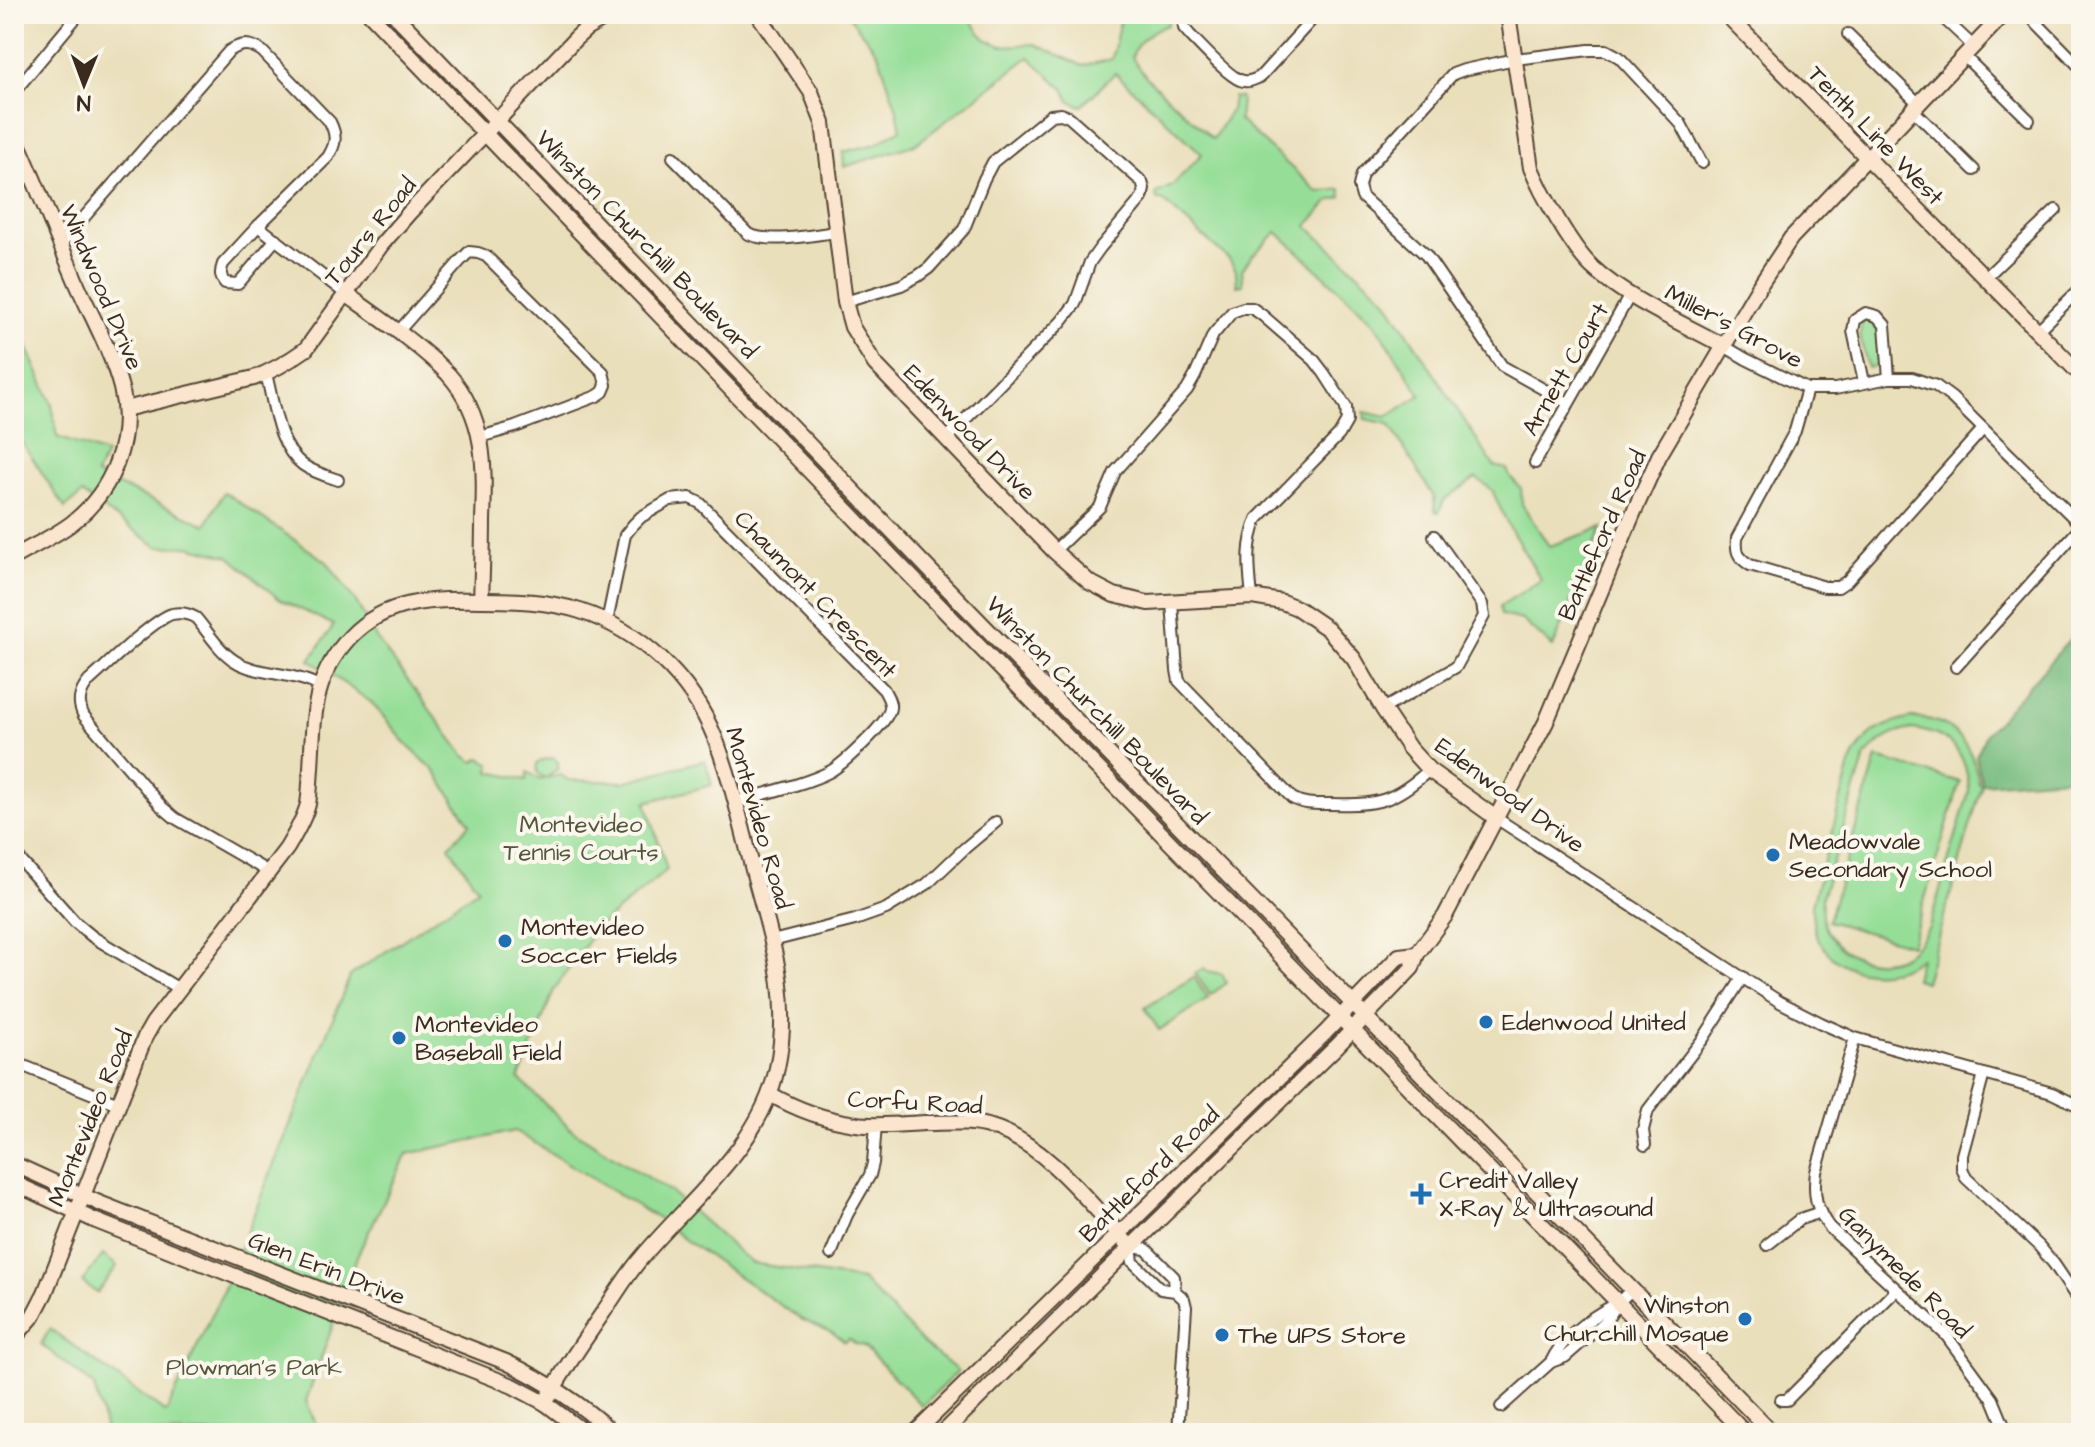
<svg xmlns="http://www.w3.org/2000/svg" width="2095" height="1447" font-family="'Architects Daughter',sans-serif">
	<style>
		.green { fill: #96de98; stroke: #68845b; stroke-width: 2; fill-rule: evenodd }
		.forest { fill: #78bd80; stroke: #5a744f; stroke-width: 2 }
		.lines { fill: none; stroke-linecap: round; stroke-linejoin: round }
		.street-casing { stroke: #554536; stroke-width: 14 }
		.secondary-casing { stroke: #554536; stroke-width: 18 }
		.street { stroke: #fff; stroke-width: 10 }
		.secondary { stroke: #fbe5cf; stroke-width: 14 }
		.poi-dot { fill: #1f6fb2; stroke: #fbf7ec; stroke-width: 3 }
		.labels { text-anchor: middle; stroke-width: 8; stroke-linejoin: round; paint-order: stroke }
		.street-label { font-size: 24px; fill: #3b2a1e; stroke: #fbf7ec }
		.park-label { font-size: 24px; fill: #52573c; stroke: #fbf7ec }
		.poi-label { font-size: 24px; fill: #3b2a1e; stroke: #fbf7ec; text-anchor: start }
	</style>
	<rect width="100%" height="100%" fill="#fbf7ec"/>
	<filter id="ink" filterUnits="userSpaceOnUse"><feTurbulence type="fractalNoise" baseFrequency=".0125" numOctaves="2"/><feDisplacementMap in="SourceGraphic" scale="16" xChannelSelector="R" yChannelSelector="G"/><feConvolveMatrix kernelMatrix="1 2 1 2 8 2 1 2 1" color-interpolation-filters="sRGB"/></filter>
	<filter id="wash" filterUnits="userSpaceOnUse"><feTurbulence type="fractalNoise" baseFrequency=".006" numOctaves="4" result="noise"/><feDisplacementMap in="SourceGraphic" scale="32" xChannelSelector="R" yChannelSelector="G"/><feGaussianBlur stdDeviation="1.8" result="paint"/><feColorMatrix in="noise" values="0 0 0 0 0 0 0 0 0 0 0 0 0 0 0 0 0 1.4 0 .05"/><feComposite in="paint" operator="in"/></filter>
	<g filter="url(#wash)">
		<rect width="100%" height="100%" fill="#eadfbb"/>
		<!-- green -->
		<g class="green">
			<path d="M847,14H966L985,39L1002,46L1035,44L1083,66L1112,59L1121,14H1156L1168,16V25C1153,28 1136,42 1132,57L1147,78L1213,139L1231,110L1233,97L1241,98L1239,120L1318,192L1341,189L1342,197L1329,201L1307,226L1385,298L1494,466L1507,469L1510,477L1521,488L1522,504L1549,546L1602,528L1553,647L1522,620L1501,615L1500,606L1541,580L1508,525L1492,490L1476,478L1444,500L1439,512L1435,511L1434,497L1389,424L1365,419L1364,412L1387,417L1421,395L1373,321L1277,232L1251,257L1242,270L1243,285L1237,286L1236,271L1230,260L1162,200H1157L1156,193L1172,186L1202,154L1115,73L1082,106L1069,101L1065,90L1029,57L916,144L844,167L843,152L876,144L901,129L896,107L878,53Z"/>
			<path d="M14,317L52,404L57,437L106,454L96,475L206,525L224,492L327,562L358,605L376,638L464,755L474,762L480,758L491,764L490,772L526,780L528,772L540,780L546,778C538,775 536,773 537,764L543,760L553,758L558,762V769L546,778L561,775L568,780L624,782L705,760L712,785L646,802L667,870L597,928L554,990L519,1079L572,1130L671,1192L751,1263L862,1280L925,1345L958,1371L922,1406L864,1346L856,1344L849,1339L845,1342L833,1333L801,1319L685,1240L663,1222L515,1131L407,1154L358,1254L306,1401L320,1433H106L94,1386L41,1344L50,1329L166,1413L222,1293L350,976L478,889L449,846L470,824L434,770L408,746L372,703L310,660L334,625L279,599L229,556L188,546L158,547L82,494L65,508L14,430Z"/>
			<path d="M1864,320H1871L1877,323L1882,366L1868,368C1865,353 1855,334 1864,320Z"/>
			<path d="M1912,718C1954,718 1973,744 1979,784L1982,785L1925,982L1915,979L1920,958C1890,981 1841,977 1820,942C1813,931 1812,918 1812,905L1850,765C1864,733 1879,725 1912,718ZM1912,729C1951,734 1967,752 1969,791L1929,927C1922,938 1916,949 1904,955C1872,972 1829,953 1822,916C1821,910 1822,903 1822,897L1865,757C1879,740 1891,733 1912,729Z"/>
			<path d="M1877,758L1960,782L1911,945L1828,921Z"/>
			<path d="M1204,968L1207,971L1222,974L1227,983L1210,995L1195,973Z"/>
			<path d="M1194,977L1208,999L1159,1030L1145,1008Z"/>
			<path d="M103,1255L117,1266L97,1293L82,1282Z"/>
		</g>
		<!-- forest -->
		<path class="forest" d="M2081,627V777L1982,784L1976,756L1986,734Z"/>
	</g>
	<g filter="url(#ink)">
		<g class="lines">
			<!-- street casing -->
			<g class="street-casing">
				<g id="street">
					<path d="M1183,14L1184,28L1190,35C1201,46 1228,76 1240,80C1248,83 1253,80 1260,77L1317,14"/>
					<path d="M1939,14L1973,46"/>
					<path d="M2028,14L2077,64"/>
					<path d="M1848,34L1919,104"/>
					<path d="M1964,56L2029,120"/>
					<path d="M14,92L79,14"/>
					<path d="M1913,110L1974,170"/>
					<path d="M673,157L748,234C770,244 811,235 836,232"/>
					<path d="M258,226L346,294"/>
					<path d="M60,245L229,51C242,43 250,43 262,51L330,122C337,136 336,144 328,157L258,226L223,264C220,272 220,277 225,283L238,284L276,239"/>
					<path d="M1985,278L2056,210"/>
					<path d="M845,302L901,285L918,276L929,268L964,229L984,179L993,162L1051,115L1061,114L1069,117L1142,182L1144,189L1142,198L1100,248L1090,262L1075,304L1061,322L947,438"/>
					<path d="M2037,331L2081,288"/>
					<path d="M397,333L461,260L469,252L478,253L486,256L603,372L606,385L603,392L597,396L515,427L480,437"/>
					<path d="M1724,346L1746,359L1807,389H1835L1889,378H1912L1936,386L1952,398L2081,525"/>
					<path d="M266,374C274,403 277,446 303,465C313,472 326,476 338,480"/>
					<path d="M1864,382L1853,331L1855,320L1866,313L1877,316L1885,325L1889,378"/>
					<path d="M1807,389L1795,431L1737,538C1736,551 1737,557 1750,565L1825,587H1838L1847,581L1983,429"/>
					<path d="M1568,403L1502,366L1426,255L1362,197L1359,186L1362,174L1453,74L1464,70L1515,59L1589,50H1606L1619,57L1681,124L1702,163"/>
					<path d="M1535,463L1630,295"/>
					<path d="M1054,551L1100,507L1115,472L1187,390L1195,376L1213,335L1232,312L1243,308H1252L1262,315L1314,360L1324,373L1346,407L1347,421L1339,435L1257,519C1246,547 1249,567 1252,597"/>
					<path d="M1172,603L1177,670L1179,681L1292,798C1304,805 1316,804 1330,804C1377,805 1393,803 1429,770"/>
					<path d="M607,622L625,535L633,525L641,517L670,500L690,498L700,503L884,690C887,696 891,701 890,708C889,722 844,763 831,771C807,784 762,794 734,802"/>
					<path d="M1956,667L2081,527"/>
					<path d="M1383,709L1456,667L1484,616L1482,604L1434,536"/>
					<path d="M1496,818L1780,1002L1821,1023L1855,1038L2052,1093L2081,1107"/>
					<path d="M14,853L75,922L93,937L179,989"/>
					<path d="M269,872L175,818L162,807L84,716C77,703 79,693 89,681C105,667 154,619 172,614C181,612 188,613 196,618C208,632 219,651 235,661C257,675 293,672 319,686"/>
					<path d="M772,941L855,920L886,909L927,884L965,848L996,822"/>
					<path d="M1855,1038L1816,1172C1813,1194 1816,1209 1829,1227L1946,1335L1993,1399L2007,1433"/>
					<path d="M14,1062L118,1104"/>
					<path d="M1984,1074L1962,1155V1168L1966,1178L2039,1246L2054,1264L2081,1304"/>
					<path d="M1645,1145L1643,1130L1648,1110L1703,1039L1743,977"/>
					<path d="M1767,1245L1800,1219L1818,1213"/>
					<path d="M831,1254L847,1215L870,1175L873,1163L876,1124"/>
					<path d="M1175,1291L1174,1277L1146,1249L1131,1247L1133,1262L1161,1289L1175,1291L1184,1299L1186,1307L1178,1433"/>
					<path d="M1551,1362C1563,1336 1591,1317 1616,1304"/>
					<path d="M1781,1400H1787L1896,1290"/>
					<path d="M1501,1407L1551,1362L1565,1357L1606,1321L1618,1303L1632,1289"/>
				</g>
			</g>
			<!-- secondary casing -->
			<g class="secondary-casing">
				<g id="secondary">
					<path d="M370,14L896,561L1745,1433"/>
					<path d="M394,14L945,586L1772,1433"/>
					<path d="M758,14L811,92L823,123L845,302L852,327L875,364L1054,551L1089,582L1114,595L1148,603L1252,597L1282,602L1297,608L1328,629L1354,659L1383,709L1409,748L1429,770L1496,818"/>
					<path d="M1508,14L1531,168C1542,194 1571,247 1592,267C1626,299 1682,323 1724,346"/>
					<path d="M1726,14L2081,375"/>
					<path d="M14,135C37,184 56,236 78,286C93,319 112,353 121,388C134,438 113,491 72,523C55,536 33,546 14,557"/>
					<path d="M346,294C378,317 421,346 448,374C486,416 485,467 483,520C483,546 482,573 481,600"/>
					<path d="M125,409L254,378C273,371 289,361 306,349L382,244L409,213L576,38L586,29L612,14"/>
					<path d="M770,1094C796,1109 826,1120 856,1124C878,1127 902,1124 924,1123C946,1123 969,1120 991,1127C1043,1142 1089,1202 1125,1241"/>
					<path d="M14,1164L99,1203L506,1362C546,1381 580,1403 613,1433"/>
					<path d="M14,1183L96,1221L513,1386L545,1403L585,1433"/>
					<path d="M14,1338L33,1316L45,1293L145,1037L153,1023L287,848C295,834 304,820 308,804C310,792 310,780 311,768C314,716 312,678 350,637C386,599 434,599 482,600C515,600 548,601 580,611C641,631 691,678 715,738C732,781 742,828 754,874C772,941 792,997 777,1068C761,1145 692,1198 643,1256C628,1273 616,1294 602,1314C582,1343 562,1372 545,1403"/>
					<path d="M915,1433L1325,1033L1399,956L1417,954"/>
					<path d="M943,1433L1131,1247L1337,1046L1412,968L1417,954L1445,916L1546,722L1632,516L1659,456L1758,288L1791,238L2004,14"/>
				</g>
			</g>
			<!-- street -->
			<use href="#street" class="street"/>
			<!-- secondary -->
			<use href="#secondary" class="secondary"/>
		</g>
	</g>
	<!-- markers -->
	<g class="poi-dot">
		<circle cx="1773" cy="855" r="8"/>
		<circle cx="505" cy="941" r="8"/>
		<circle cx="1486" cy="1022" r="8"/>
		<circle cx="399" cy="1038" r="8"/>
		<path d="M1417 1182h8v8h8v8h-8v8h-8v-8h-8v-8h8z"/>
		<circle cx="1745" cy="1319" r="8"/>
		<circle cx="1222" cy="1335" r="8"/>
	</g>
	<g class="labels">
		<!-- street labels -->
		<g class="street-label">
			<text transform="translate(1876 135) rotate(46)" y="8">Tenth Line West</text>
			<text transform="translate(370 231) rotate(-51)" y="8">Tours Road</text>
			<text transform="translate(647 244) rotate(46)" y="8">Winston Churchill Boulevard</text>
			<text transform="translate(102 287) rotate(67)" y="8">Windwood Drive</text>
			<text transform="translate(1734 326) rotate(28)" y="8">Miller's Grove</text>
			<text transform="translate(1565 369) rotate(-60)" y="8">Arnett Court</text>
			<text transform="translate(970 432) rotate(46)" y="8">Edenwood Drive</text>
			<text transform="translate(1602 535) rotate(-66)" y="8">Battleford Road</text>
			<text transform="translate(816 594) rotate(46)" y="8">Chaumont Crescent</text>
			<text transform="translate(1097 710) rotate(46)" y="8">Winston Churchill Boulevard</text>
			<text transform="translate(1510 795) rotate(36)" y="8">Edenwood Drive</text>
			<text transform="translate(759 818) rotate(74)" y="8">Montevideo Road</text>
			<text transform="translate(915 1102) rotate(3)" y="8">Corfu Road</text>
			<text transform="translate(90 1118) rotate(-68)" y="8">Montevideo Road</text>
			<text transform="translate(1149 1174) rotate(-44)" y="8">Battleford Road</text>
			<text transform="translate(327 1268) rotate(21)" y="8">Glen Erin Drive</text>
			<text transform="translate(1905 1272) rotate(45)" y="8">Ganymede Road</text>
		</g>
		<!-- park labels -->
		<g class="park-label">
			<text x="581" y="832">Montevideo<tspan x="581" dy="28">Tennis Courts</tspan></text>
			<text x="254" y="1375">Plowman's Park</text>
		</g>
		<!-- poi labels -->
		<g class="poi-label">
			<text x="1789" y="849">Meadowvale<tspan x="1789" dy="28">Secondary School</tspan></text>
			<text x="521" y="935">Montevideo<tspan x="521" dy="28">Soccer Fields</tspan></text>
			<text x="1502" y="1030">Edenwood United</text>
			<text x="415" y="1032">Montevideo<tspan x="415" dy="28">Baseball Field</tspan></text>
			<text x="1439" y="1188">Credit Valley<tspan x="1439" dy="28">X-Ray &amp; Ultrasound</tspan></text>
			<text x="1729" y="1313" text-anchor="end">Winston<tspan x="1729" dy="28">Churchill Mosque</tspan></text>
			<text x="1238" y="1343">The UPS Store</text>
		</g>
	</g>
	<!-- margin -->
	<rect width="2095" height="1447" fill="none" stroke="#fbf7ec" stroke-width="48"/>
	<!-- north arrow -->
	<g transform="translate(84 84) rotate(181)" stroke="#fbf7ec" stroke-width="6" paint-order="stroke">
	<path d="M0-6L14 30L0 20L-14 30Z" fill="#3b2a1e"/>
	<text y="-12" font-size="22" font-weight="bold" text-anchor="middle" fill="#3b2a1e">N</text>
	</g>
</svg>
